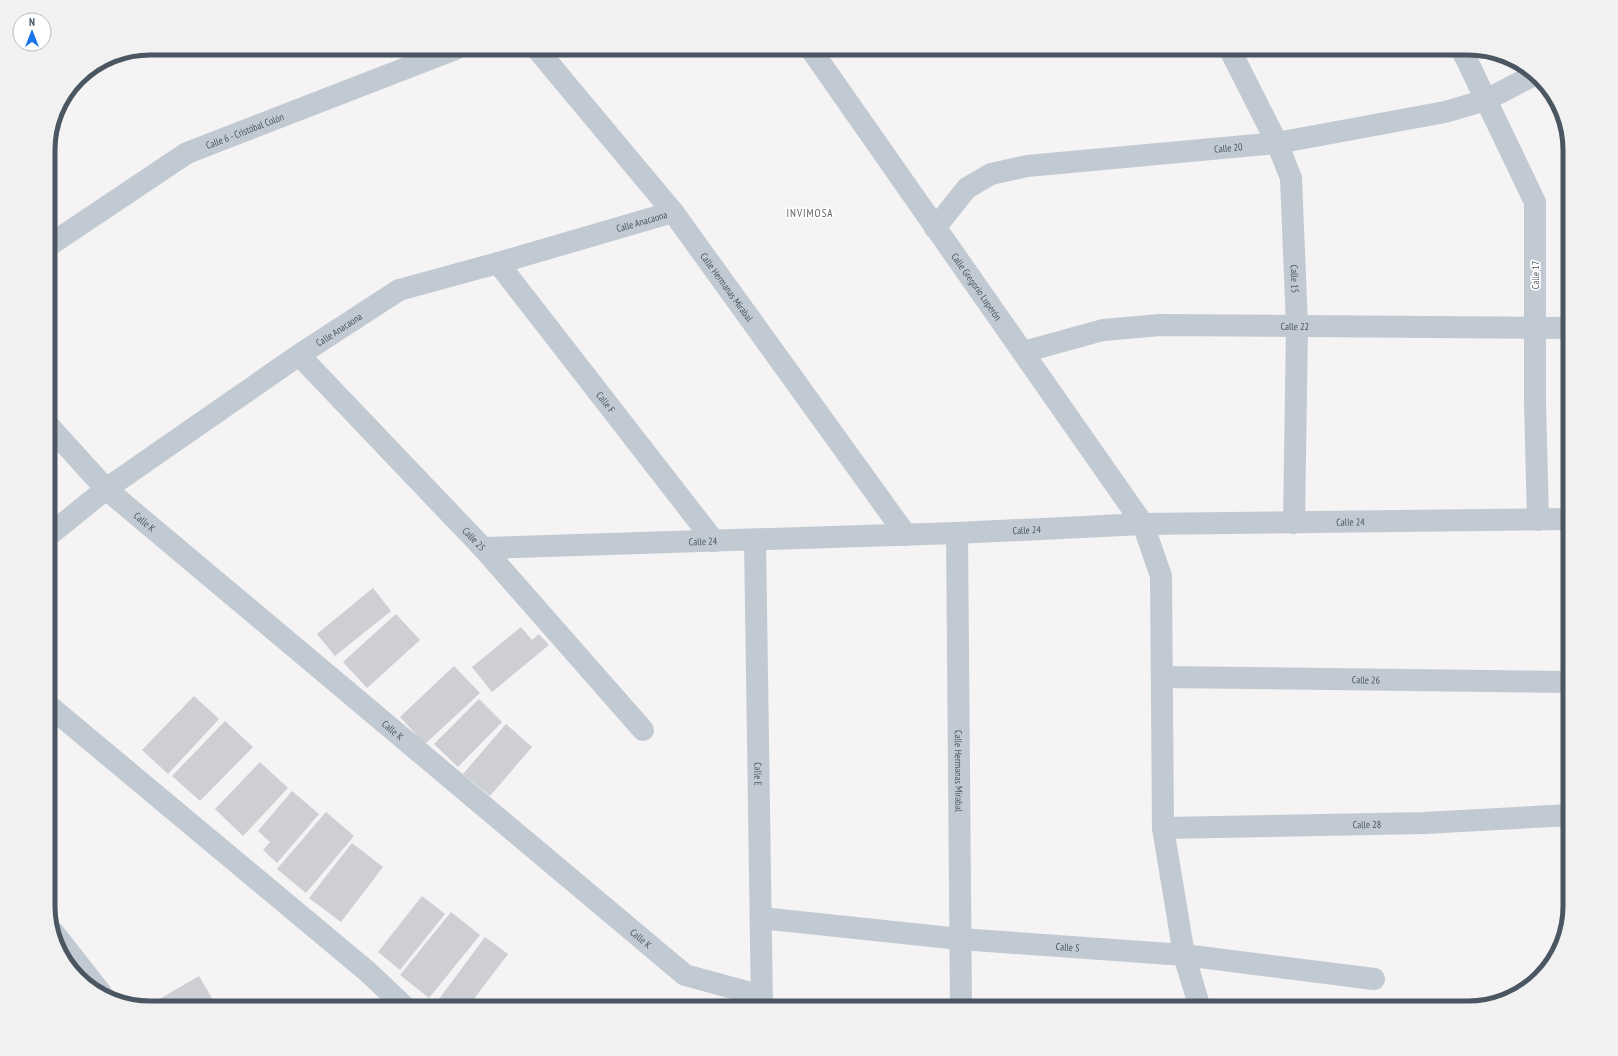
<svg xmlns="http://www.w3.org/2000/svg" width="1618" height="1056" font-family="'PT Sans Narrow',sans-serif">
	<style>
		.building { fill: #cdcfd5 }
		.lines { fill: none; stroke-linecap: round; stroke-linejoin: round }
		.minor { stroke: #c1cad2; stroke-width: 22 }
		.tertiary { stroke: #c1cad2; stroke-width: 22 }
		.labels { text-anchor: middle; stroke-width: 3.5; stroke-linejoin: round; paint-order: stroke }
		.street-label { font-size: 10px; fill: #4a5661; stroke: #fff }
		.neighbourhood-label { font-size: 11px; letter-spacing: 1px; fill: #5f6368; stroke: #fff }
		.rim { fill: none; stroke: #4a5661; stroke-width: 5 }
	</style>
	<rect width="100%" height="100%" fill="#f5f3f3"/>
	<!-- building -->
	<g class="building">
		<path d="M373,588L391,611L335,656L317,634Z"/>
		<path d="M396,614L420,640L367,688L343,662Z"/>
		<path d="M521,627L532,640L539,634L549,645L492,692L472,667Z"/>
		<path d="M454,666L480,693L425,744L400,717Z"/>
		<path d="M194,696L219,719L168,774L142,750Z"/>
		<path d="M479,699L502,722L458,767L434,744Z"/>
		<path d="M225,721L253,747L200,801L172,776Z"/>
		<path d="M506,724L532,747L490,796L463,774Z"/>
		<path d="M260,762L288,788L243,836L215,809Z"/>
		<path d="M292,791L319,814L277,863L263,850L270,842L258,831Z"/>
		<path d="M326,812L354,836L306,893L277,869Z"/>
		<path d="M352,843L383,867L341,922L309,898Z"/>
		<path d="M422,896L445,914L400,970L378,952Z"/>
		<path d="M451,912L480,935L429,998L400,975Z"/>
		<path d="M485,937L508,954L467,1008H451L439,999Z"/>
		<path d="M199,976L216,1005L211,1008L146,1007Z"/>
	</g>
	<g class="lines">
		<!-- minor -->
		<g class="minor">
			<path id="s1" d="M536,48L673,212L906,535"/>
			<path id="s2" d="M810,48L1143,524L1161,576L1163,828L1184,955L1200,1008"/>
			<path id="s3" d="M1229,48L1277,143L1291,178L1297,326L1294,523"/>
			<path d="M1461,48L1535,202V402L1538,520"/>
			<path id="s4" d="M935,228L967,188L991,174L1027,166L1277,143L1445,112L1486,100L1534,75"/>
			<path id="s5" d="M48,246L187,153L458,48"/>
			<path id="s6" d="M498,263L714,541"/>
			<path id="s7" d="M1023,352L1103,330L1160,325L1570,328"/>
			<path id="s8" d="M299,355L483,548L643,730"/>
			<path id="s9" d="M48,425L106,489L685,975L762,996"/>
			<path id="s10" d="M957,533L961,1008"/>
			<path id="s11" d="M48,536L106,489L299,355L399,290L498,263L673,212"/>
			<path id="s12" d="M755,540L762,1008"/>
			<path id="s13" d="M483,548L957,533L1143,524L1570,519"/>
			<path id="s14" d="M1162,677L1570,682"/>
			<path id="s15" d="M1163,828L1424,823L1570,815"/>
			<path id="s16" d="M761,918L960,939L1184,955L1374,979"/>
		</g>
		<!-- tertiary -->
		<g class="tertiary">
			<path d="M48,705L368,972L406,1008"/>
			<path d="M54,933L101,993"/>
		</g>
	</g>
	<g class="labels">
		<!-- street labels -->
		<g class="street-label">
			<text dy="4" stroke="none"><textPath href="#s5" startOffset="229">Calle 6 - Cristóbal Colón</textPath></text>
			<text dy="4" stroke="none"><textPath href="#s4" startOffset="318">Calle 20</textPath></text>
			<text dy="4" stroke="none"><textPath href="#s11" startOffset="681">Calle Anacaona</textPath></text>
			<text transform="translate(1535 275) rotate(-90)" y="4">Calle 17</text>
			<text dy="4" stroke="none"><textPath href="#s3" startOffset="245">Calle 15</textPath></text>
			<text dy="4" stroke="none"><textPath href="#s2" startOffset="291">Calle Gregorio Luperón</textPath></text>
			<text dy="4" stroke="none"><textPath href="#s1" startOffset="306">Calle Hermanas Mirabal</textPath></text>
			<text dy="4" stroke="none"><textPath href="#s7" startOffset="275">Calle 22</textPath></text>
			<text dy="4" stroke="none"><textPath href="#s11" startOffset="357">Calle Anacaona</textPath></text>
			<text dy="4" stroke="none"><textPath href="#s6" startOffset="176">Calle F</textPath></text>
			<text dy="4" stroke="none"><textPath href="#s9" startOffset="137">Calle K</textPath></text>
			<text dy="4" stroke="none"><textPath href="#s13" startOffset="868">Calle 24</textPath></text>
			<text dy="4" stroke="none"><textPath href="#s13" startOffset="544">Calle 24</textPath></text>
			<text dy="4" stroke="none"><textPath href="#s8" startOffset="254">Calle 25</textPath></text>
			<text dy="4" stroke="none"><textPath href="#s13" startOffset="220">Calle 24</textPath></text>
			<text dy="4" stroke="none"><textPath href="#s14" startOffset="204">Calle 26</textPath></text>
			<text dy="4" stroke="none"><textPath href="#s9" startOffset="461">Calle K</textPath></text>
			<text dy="4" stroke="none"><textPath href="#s10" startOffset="238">Calle Hermanas Mirabal</textPath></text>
			<text dy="4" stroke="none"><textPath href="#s12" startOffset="234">Calle E</textPath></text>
			<text dy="4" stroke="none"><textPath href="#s15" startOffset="204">Calle 28</textPath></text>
			<text dy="4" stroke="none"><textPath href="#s9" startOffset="785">Calle K</textPath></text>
			<text dy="4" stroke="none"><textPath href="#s16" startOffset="308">Calle S</textPath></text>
		</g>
		<!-- neighbourhood labels -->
		<g class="neighbourhood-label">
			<text x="810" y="217">INVIMOSA</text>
		</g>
	</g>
	<!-- crop -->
	<path d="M0 0H1618V1056H0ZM150 55H1468A95 95 0 0 1 1563 150V906A95 95 0 0 1 1468 1001H150A95 95 0 0 1 55 906V150A95 95 0 0 1 150 55Z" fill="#f1f1f2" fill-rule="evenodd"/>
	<path class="rim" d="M150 55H1468A95 95 0 0 1 1563 150V906A95 95 0 0 1 1468 1001H150A95 95 0 0 1 55 906V150A95 95 0 0 1 150 55Z"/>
	<!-- north arrow -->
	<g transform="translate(32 32)"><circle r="19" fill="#ffffff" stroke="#b7bbc0"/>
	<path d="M0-3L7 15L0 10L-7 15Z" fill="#1a73e8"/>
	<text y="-6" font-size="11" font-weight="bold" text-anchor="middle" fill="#4a5661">N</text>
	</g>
</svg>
